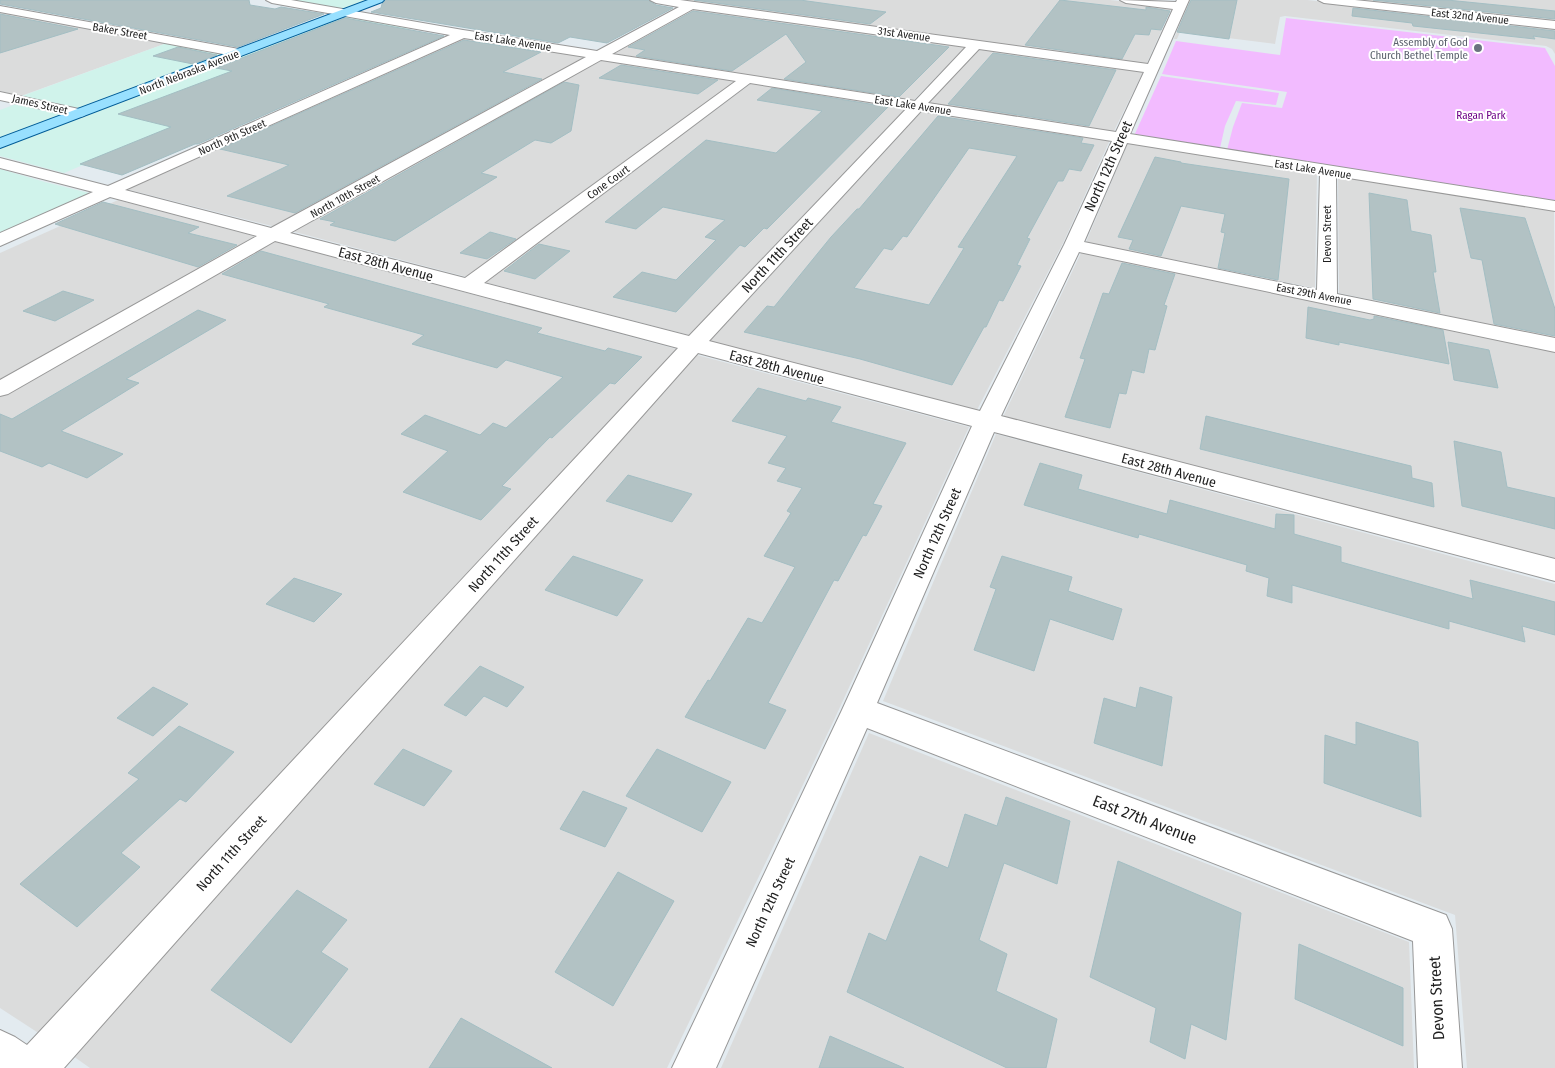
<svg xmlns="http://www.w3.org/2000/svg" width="1555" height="1068" font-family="'Fira Sans Condensed',sans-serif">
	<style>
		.residential { fill: #dbdcdc }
		.commercial { fill: #d0f3eb }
		.park { fill: #f2bbff }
		.building { fill: #b2c2c4; stroke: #a3bec3; fill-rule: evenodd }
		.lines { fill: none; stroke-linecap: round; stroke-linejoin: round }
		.minor-casing { stroke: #989898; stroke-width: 2 }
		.major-casing { stroke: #005b97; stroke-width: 2 }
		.minor { fill: #fff; fill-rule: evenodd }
		.major { fill: #98e0ff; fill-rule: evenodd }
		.worship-dot { fill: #6b7280; stroke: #fff; stroke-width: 2 }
		.labels { text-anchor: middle; stroke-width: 4; stroke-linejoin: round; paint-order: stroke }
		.far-street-label { font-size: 11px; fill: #1e1e1e; stroke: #fff }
		.far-worship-label { font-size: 11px; fill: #5b616d; stroke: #fff; text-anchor: end }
		.far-park-label { font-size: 11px; fill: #6e0087; stroke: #fff }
		.street-label { font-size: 14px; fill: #1e1e1e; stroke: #fff }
		.near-street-label { font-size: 16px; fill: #1e1e1e; stroke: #fff }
	</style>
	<rect width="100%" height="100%" fill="#e3ebf0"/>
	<!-- residential -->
	<g class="residential">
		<path d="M673,0H1110L1172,7L1146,65Z"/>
		<path d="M1189,0H1307L1555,27V54L1552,49L1546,46L1285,16L1280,17L1275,44L1180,32L1177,39H1174Z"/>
		<path d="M1342,0H1555V23Z"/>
		<path d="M693,7L967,45L913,101L610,53Z"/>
		<path d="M0,12L167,43L21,96L0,91Z"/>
		<path d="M464,37L589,56L276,227L126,189Z"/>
		<path d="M981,47L1144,70L1113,133L928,104Z"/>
		<path d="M601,58L739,80L467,277L291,231Z"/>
		<path d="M753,82L907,107L689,335L484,282Z"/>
		<path d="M923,110L1110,140L1063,243L977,410L710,341Z"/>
		<path d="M1128,143L1317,174L1315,288L1086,242Z"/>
		<path d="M1338,177L1554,211L1555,338L1339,293Z"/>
		<path d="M118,200L258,237L0,381V253Z"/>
		<path d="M273,241L676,349L40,1034L0,1008V397Z"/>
		<path d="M1081,253L1555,351V561L1003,417Z"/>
		<path d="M697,355L969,427L834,720L667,1068H90L73,1056Z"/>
		<path d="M996,434L1555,584V1068H1467L1455,915L883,701Z"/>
		<path d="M869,733L1409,942L1414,1068H721Z"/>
	</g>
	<!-- commercial -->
	<g class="commercial">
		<path d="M288,0H372L344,10Z"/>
		<path d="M343,16L409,28L64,173L0,156V147Z"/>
		<path d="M167,43L227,54L82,109L22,96Z"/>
		<path d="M16,104L65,115L0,139V110Z"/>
		<path d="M0,169L45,182L93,194L0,235Z"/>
	</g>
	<!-- park -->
	<g class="park">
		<path d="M1286,18L1545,48L1555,66V201L1227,150L1233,127L1242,103L1282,108L1287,92L1162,74L1176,41L1280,55Z"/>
		<path d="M1161,76L1279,93L1276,105L1236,101L1225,126L1220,148L1134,136Z"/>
	</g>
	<!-- building -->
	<g class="building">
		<path d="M0,0H249L250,5L275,9L281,7L324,14L238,47L0,4Z"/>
		<path d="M386,0H648L656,5L673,8L607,43L570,37L558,43L371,12L381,8L382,4Z"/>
		<path d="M694,0H800L886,12L870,24Z"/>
		<path d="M1060,0L1146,10V7L1170,11L1161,30L1151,29L1149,35L1135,34L1122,59L1025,45Z"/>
		<path d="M1191,0H1237L1229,39L1177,32Z"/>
		<path d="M1373,0H1447L1507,6L1555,11V19Z"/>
		<path d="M1353,8L1555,31V39L1533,36L1535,39L1413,26L1412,23L1352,16Z"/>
		<path d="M693,11L858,34L949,47L899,97L784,79L806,62L786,34L732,71L636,56L645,50L628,47Z"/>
		<path d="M0,14L78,29L0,53Z"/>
		<path d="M345,18L444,36L198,144H195L122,175L80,164L171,127L118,114L232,71L216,68Z"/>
		<path d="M464,40L541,52L503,72L542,79L295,213L227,196L289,165L220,149Z"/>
		<path d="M178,47L217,55L193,64L153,56Z"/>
		<path d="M993,53L1116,70L1089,126L948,104Z"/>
		<path d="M621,65L718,80L698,94L599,78Z"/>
		<path d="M564,82L579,85L571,131L551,143L535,140L481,173L497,177L395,241L330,225L335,222L320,219Z"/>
		<path d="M772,88L888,107L767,229L764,228L745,247L740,245L676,312L613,297L642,272L676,280L716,240L705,237L725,220L663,207L636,229L605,222L706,140L776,153L822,111L757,100Z"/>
		<path d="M938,116L1083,138L1081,143L1094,145L1081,171L1069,169L1063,181H1058L1027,238L1030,239L1017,265L1021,266L1003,301L999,300L986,327H984L952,385L860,359L744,332L767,306L774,307L831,237L857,209H859ZM969,148L1017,156L958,247L964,248L929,305L854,288L884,248L892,250L903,236L907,237Z"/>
		<path d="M1155,157L1181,162V163L1289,179L1278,280L1218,268L1225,233L1221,232L1225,214L1181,206L1161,256L1129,249L1133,240L1118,237Z"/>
		<path d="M1369,193L1407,200L1411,231L1431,235L1436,272H1433L1440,313L1373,299Z"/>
		<path d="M103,202L199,227L188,233L237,245L198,267L55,224Z"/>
		<path d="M1460,208L1525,218L1555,309V336L1494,324L1482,260L1471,258Z"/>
		<path d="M490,232L516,239L487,259L460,253Z"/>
		<path d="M539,244L570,251L535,279L504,271Z"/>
		<path d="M261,251L542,328L537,333L605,351L608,348L642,357L615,384L610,383L552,438L550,437L502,486L511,489L481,520L403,492L448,451L401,434L425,415L480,435L493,423L506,428L563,377L506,360L497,368L412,344L424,335L324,307L329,304L222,274Z"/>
		<path d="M1122,263L1175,274L1164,305L1167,306L1155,350L1149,349L1144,373L1132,370L1126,394L1119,393L1110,428L1065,417L1085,359L1080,358L1103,293L1109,294Z"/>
		<path d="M63,291L94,300L55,321L23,311Z"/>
		<path d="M1308,307L1370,320L1374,319V316L1443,330L1449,364L1339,342V345L1306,338Z"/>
		<path d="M198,310L226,320L126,379L139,383L61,431L123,454L87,478L49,463L42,467L0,451V414L12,419Z"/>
		<path d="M1448,342L1489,350L1498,388L1454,380Z"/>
		<path d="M758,388L806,401L808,398L841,407L831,422L906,443L873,504L882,506L866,536L863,535L838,581L834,580L768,703L786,710L765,749L685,717L708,680L710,681L748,618L762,623L795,567L764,556L791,513L787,511L802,488L777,481L786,468L768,463L787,436L732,421Z"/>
		<path d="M1206,416L1411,466L1412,478L1432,483L1434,507L1200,449Z"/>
		<path d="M1454,441L1501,452L1507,487L1555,498V529L1462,506Z"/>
		<path d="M1040,463L1082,475L1078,489L1167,514L1170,500L1275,529L1276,514L1294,515V534L1341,547V562L1473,599L1470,580L1555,602V635L1522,626L1525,642L1449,621V629L1292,585V603L1267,596L1269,578L1246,571L1247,565L1139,534L1138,538L1024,505Z"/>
		<path d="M628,475L692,494L672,522L606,501Z"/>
		<path d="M573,556L643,580L617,616L545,590Z"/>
		<path d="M1002,556L1072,577L1068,591L1122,609L1113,640L1050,619L1034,671L974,650L996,589L990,587Z"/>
		<path d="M294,578L342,594L314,622L266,604Z"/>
		<path d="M480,666L524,687L507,707L484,696L466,716L444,705Z"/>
		<path d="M153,687L188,704L153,736L117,718Z"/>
		<path d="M1140,687L1172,697L1162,766L1094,743L1104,698L1136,708Z"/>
		<path d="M1356,722L1418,742L1421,817L1324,783L1325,735L1356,745Z"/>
		<path d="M179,726L234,752L186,802L180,799L121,853L140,867L77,927L20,884L139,779L128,773Z"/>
		<path d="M403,749L452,771L424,806L374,784Z"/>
		<path d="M657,749L731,782L702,832L626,796Z"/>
		<path d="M583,791L627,808L605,847L560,829Z"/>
		<path d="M1006,797L1070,821L1057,884L1004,863L979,940L1007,954L996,991L1057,1019L1046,1068H1007L847,992L869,933L886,941L920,856L948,868L965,814L997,826Z"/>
		<path d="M1118,861L1241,913L1226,1040L1191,1024L1185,1059L1150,1042L1156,1008L1090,977Z"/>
		<path d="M618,872L674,901L613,1006L555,972Z"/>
		<path d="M297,890L347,920L321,952L348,969L291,1043L211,990Z"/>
		<path d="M1299,944L1403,988V1046L1295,999Z"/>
		<path d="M461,1018L552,1068H429Z"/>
		<path d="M830,1036L904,1068H819Z"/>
	</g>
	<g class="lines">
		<!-- minor casing -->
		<g class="minor-casing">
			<g id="minor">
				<path d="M266,0H291L463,30L597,51L679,7L656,3L650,0H680L1148,64L1173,9L1126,3L1120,0L1176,2L1177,0H1189L1130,134L1555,201V211L1336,176L1337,294L1555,338V352L1079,252L1001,416L1555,559V581L994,432L877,703L1446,915L1452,929L1462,1068H1418L1413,941L867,728L716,1068H672L842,710L972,426L698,353L64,1068H0V1030L15,1037L27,1045L678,348L275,241L8,394L0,396V380L257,236L110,197L0,246V233L93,192L0,168V158L108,186L450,35L272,3ZM693,9L966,47L915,101L612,54ZM464,38L586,57L271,228L125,190ZM979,49L1144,72L1116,132L928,103ZM601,60L736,81L465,278L290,233ZM750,83L907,108L689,336L484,283ZM921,111L1112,141L1064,245L980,411L709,341ZM1127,143L1320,174L1317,290L1084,242Z"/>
				<path d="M1318,0H1355L1555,21V29L1324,3Z"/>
				<path d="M0,6L239,49L245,53L239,57L0,12Z"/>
				<path d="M0,92L79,109L84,110L86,113L84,116L79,117L0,100Z"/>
			</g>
		</g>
		<!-- major casing -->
		<g class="major-casing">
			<path id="major" d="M368,0H384L382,2L0,148V138Z"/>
		</g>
		<!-- minor -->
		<use href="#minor" class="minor"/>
		<!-- major -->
		<use href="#major" class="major"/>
	</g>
	<!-- markers -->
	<circle class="worship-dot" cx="1478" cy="48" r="5"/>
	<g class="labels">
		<!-- far-street labels -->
		<g class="far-street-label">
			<text transform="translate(1470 16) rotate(6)" y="4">East 32nd Avenue</text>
			<text transform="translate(120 31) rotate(10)" y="4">Baker Street</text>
			<text transform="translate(904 34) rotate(8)" y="4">31st Avenue</text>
			<text transform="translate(513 41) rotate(9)" y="4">East Lake Avenue</text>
			<text transform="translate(189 72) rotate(-21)" y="4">North Nebraska Avenue</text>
			<text transform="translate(40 104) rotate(13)" y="4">James Street</text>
			<text transform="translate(913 105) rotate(9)" y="4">East Lake Avenue</text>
			<text transform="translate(232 137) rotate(-24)" y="4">North 9th Street</text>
			<text transform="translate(1313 169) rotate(9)" y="4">East Lake Avenue</text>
			<text transform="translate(608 182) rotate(-36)" y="4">Cone Court</text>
			<text transform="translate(345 196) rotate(-29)" y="4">North 10th Street</text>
			<text transform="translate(1327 234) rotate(-90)" y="4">Devon Street</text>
			<text transform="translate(1314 294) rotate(11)" y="4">East 29th Avenue</text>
		</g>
		<!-- far-worship labels -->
		<g class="far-worship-label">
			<text x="1468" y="46">Assembly of God<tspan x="1468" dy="13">Church Bethel Temple</tspan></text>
		</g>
		<!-- far-park labels -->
		<g class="far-park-label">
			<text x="1481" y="119">Ragan Park</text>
		</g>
		<!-- street labels -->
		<g class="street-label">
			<text transform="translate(1108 166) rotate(-66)" y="5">North 12th Street</text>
			<text transform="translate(777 255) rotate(-47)" y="5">North 11th Street</text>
			<text transform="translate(386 264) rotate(15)" y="5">East 28th Avenue</text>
			<text transform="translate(777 367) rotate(15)" y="5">East 28th Avenue</text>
			<text transform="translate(1169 470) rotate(15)" y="5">East 28th Avenue</text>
			<text transform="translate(937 533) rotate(-66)" y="5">North 12th Street</text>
			<text transform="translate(503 554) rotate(-48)" y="5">North 11th Street</text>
			<text transform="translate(231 853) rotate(-48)" y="5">North 11th Street</text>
			<text transform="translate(770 902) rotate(-65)" y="5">North 12th Street</text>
		</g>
		<!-- near-street labels -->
		<g class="near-street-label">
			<text transform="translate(1145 819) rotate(21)" y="6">East 27th Avenue</text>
			<text transform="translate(1436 998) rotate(-93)" y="6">Devon Street</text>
		</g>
	</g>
</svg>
